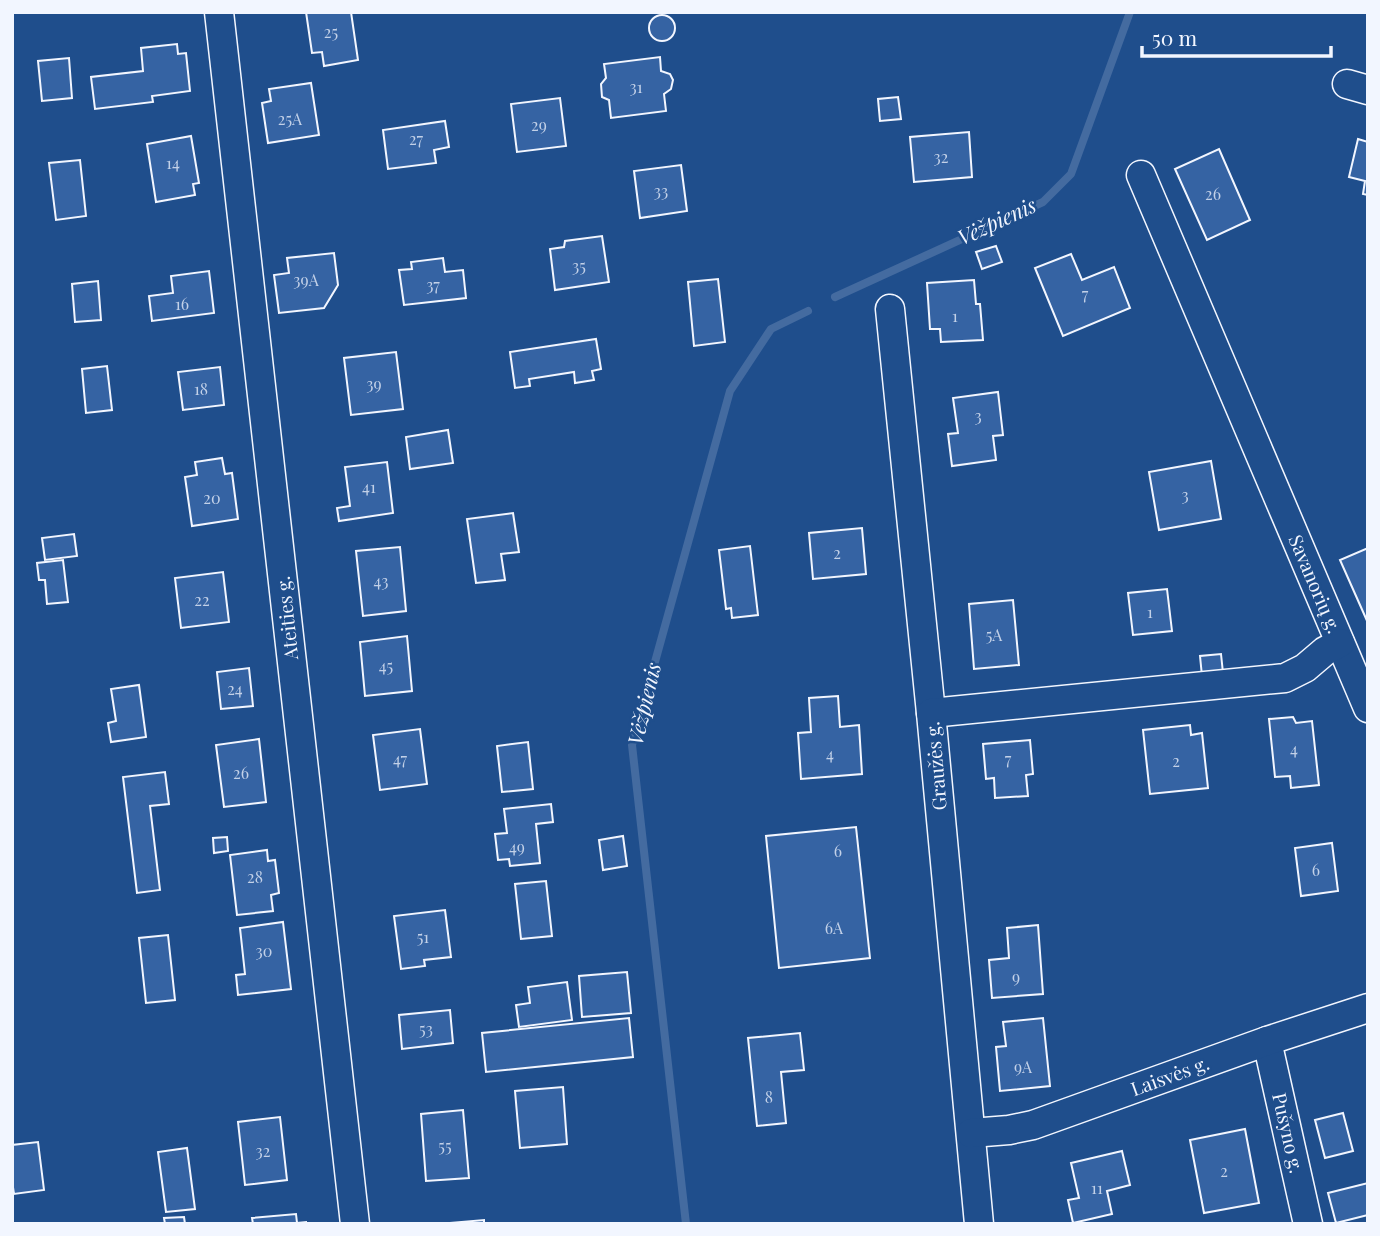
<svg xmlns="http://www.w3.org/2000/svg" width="1380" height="1236" font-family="'Playfair Display',serif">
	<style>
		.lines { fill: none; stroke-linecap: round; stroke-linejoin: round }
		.stream { stroke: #446ba0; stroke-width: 8 }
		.building { fill: #3563a3; stroke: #f2f6ff; stroke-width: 2 }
		.minor-casing { stroke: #f2f6ff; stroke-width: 31 }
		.minor { stroke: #1f4e8c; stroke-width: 28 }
		.labels { text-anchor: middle; stroke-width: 5; stroke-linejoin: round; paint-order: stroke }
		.number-label { font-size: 16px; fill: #c3d1e8 }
		.street-label { font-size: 19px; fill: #f2f6ff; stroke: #1f4e8c }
		.water-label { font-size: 21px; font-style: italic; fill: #f2f6ff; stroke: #1f4e8c }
	</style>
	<rect width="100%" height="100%" fill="#1f4e8c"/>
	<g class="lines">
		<!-- stream -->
		<g class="stream">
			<path d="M835,297L1043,202L1071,174L1130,12"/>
			<path d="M686,1224L632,745L730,391L771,329L808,311"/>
		</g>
	</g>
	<!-- building -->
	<g class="building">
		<path d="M306,12H351L358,60L324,66L322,52L312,53Z"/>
		<circle cx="662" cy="28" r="13"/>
		<path d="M177,44L178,54L186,53L190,91L152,96L153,102L95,109L91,77L143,71L141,48Z"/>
		<path d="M660,57L661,71L670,74L673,80L671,89L664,94L666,111L611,118L609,100L602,97L601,84L606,78L604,64Z"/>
		<path d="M69,58L72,98L42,101L38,61Z"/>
		<path d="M311,83L319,135L268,143L262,103L271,101L269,89Z"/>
		<path d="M898,97L901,119L880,121L878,99Z"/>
		<path d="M560,98L566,146L517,152L511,104Z"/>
		<path d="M445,121L449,147L434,150L436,163L388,169L383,130Z"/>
		<path d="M969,132L972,177L914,182L910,137Z"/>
		<path d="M191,136L199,183L193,184L195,195L156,202L147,144Z"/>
		<path d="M1358,139L1368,142V195L1363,194L1365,181L1349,177Z"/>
		<path d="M1219,149L1250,220L1207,240L1175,169Z"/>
		<path d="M80,160L86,216L56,220L49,163Z"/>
		<path d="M681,165L687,211L640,218L634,171Z"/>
		<path d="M602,236L609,282L555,290L550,249L564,247L565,241Z"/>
		<path d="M996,246L1002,262L982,269L976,252Z"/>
		<path d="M334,253L338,285L324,308L279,313L274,275L289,273L287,258Z"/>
		<path d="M1071,254L1082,280L1114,267L1130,308L1063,336L1035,268Z"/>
		<path d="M443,258L445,272L463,270L466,298L404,305L399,270L412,269L411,262Z"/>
		<path d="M209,271L214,313L152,321L149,296L173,293L171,276Z"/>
		<path d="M718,279L725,342L694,346L688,282Z"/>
		<path d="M974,280L976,304H980L983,340L941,342L940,329H930L927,283Z"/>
		<path d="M98,281L101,320L75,322L72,284Z"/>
		<path d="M596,339L601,369L592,371L594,380L575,383L574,372L529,379L530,386L515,388L510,352Z"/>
		<path d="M396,352L403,409L351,415L344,358Z"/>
		<path d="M107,366L112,410L86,413L82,369Z"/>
		<path d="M220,367L224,405L183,410L178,372Z"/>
		<path d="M998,392L1003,435L993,436L996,460L952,466L948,434L958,433L953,398Z"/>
		<path d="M448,430L453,463L410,469L406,437Z"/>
		<path d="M222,458L225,474L232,473L238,519L192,526L185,477L197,475L195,462Z"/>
		<path d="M1211,461L1221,519L1159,530L1149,472Z"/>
		<path d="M387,462L393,513L339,521L337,508L350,506L345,467Z"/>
		<path d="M513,513L519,552L501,554L505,580L476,583L467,519Z"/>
		<path d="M862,528L866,574L813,579L809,533Z"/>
		<path d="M74,534L77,556L45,560L42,538Z"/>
		<path d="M750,546L758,615L732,618L731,608L726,609L719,550Z"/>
		<path d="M400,547L406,611L363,616L356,551Z"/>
		<path d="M1368,548V623L1340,560Z"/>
		<path d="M63,560L68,602L47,604L45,580H39L37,563Z"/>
		<path d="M223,572L229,622L181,628L175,578Z"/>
		<path d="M1167,589L1172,631L1133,635L1128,593Z"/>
		<path d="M1013,600L1019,665L974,669L969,604Z"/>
		<path d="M407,636L412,691L365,696L360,642Z"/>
		<path d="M1221,654L1223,673L1202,676L1200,656Z"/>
		<path d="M249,668L253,706L221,709L217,672Z"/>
		<path d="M139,685L146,737L111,742L108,723L116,721L111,689Z"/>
		<path d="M838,696L840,727L859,725L862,774L801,779L798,733L811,732L809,698Z"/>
		<path d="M1293,717L1296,723L1312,721L1319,785L1291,788L1290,776L1275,777L1269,719Z"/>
		<path d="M1190,725L1191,735L1202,733L1208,788L1150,794L1143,730Z"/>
		<path d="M420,729L427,784L380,790L373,735Z"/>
		<path d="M259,739L266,802L224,807L216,745Z"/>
		<path d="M1030,740L1033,774L1026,775L1028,796L995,798L994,778L986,779L983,744Z"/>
		<path d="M528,742L533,789L502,792L497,746Z"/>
		<path d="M165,772L169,804L150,806L160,890L137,893L123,777Z"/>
		<path d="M551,804L553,822L536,824L540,863L510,866L509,859L498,860L495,834L507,833L504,809Z"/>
		<path d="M856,827L870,958L779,968L766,836Z"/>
		<path d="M623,836L627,866L603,870L599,840Z"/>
		<path d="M227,837L228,851L214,853L213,838Z"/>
		<path d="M1332,843L1338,891L1301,896L1295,848Z"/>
		<path d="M267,850L268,861L275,860L279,893L271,895L273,911L237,915L230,855Z"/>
		<path d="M546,881L552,936L521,939L515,884Z"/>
		<path d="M445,910L451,957L424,960L425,966L401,969L394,916Z"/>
		<path d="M283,922L291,989L238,995L236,975L245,974L240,928Z"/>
		<path d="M1038,925L1043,994L992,998L989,960L1009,958L1007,928Z"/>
		<path d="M168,935L175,1000L146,1003L139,938Z"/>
		<path d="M627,972L631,1013L582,1017L579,976Z"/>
		<path d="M567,982L572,1020L519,1027L516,1005L530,1003L528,987Z"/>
		<path d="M450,1010L453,1043L402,1049L399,1015Z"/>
		<path d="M629,1018L633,1057L486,1072L482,1033Z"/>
		<path d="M1043,1018L1050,1086L1000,1091L996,1047L1006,1046L1003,1022Z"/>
		<path d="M800,1033L804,1070L781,1072L786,1123L757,1126L748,1038Z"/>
		<path d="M563,1087L567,1144L520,1148L515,1091Z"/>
		<path d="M463,1110L469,1178L426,1181L421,1114Z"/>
		<path d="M1343,1113L1353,1151L1325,1158L1315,1120Z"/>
		<path d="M280,1117L287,1180L245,1185L238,1122Z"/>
		<path d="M1245,1129L1259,1203L1204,1213L1190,1140Z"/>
		<path d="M38,1142L44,1190L14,1194L12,1181V1145Z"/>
		<path d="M187,1148L195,1209L166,1212L158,1152Z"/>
		<path d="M1122,1151L1130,1185L1107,1191L1112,1214L1073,1223L1068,1200L1079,1198L1071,1163Z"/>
		<path d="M1368,1183V1215L1336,1223L1328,1193Z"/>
		<path d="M296,1214L297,1223L306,1222V1224H253L252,1218Z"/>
		<path d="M184,1217L185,1224H165L164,1218Z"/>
		<path d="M484,1220V1224H438Z"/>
	</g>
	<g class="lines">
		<!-- minor casing -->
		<g class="minor-casing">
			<g id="minor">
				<path d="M219,12L355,1224"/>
				<path d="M1347,84L1368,90"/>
				<path d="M1141,175L1368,708"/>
				<path d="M890,309L931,713L979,1224"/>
				<path d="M931,713L1285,678L1305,668L1325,651L1340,643"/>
				<path d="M1267,1041L1308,1224"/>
				<path d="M971,1133L1009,1130L1033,1125L1267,1041L1368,1008"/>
			</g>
		</g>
		<!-- minor -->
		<use href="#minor" class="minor"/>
	</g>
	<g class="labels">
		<!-- number labels -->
		<g class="number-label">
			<text x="331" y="38">25</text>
			<text x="636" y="93">31</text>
			<text x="290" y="125">25A</text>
			<text x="539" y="131">29</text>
			<text x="416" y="145">27</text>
			<text x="941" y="163">32</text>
			<text x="173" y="169">14</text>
			<text x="661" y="197">33</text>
			<text x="1213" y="200">26</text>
			<text x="579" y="272">35</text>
			<text x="306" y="286">39A</text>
			<text x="433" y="291">37</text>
			<text x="1085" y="300">7</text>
			<text x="182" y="310">16</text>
			<text x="955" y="322">1</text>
			<text x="374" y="390">39</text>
			<text x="201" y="395">18</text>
			<text x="978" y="422">3</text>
			<text x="369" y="493">41</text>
			<text x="1185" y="501">3</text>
			<text x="212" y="504">20</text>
			<text x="837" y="559">2</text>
			<text x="381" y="587">43</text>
			<text x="202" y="606">22</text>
			<text x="1150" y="618">1</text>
			<text x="994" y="641">5A</text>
			<text x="386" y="672">45</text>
			<text x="235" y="695">24</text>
			<text x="1294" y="755">4</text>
			<text x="830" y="760">4</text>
			<text x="400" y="765">47</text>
			<text x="1008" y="765">7</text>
			<text x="1176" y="767">2</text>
			<text x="241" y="779">26</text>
			<text x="517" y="853">49</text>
			<text x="838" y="857">6</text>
			<text x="1316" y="876">6</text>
			<text x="255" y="883">28</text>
			<text x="834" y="934">6A</text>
			<text x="423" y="943">51</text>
			<text x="264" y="957">30</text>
			<text x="1016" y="983">9</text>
			<text x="426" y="1035">53</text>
			<text x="1023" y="1073">9A</text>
			<text x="769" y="1103">8</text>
			<text x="445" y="1152">55</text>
			<text x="263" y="1157">32</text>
			<text x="1224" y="1177">2</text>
			<text x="1097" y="1194">11</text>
		</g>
		<!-- street labels -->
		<g class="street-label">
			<text transform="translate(1315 584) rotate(67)" y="7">Savanorių g.</text>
			<text transform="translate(287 618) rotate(-96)" y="7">Ateities g.</text>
			<text transform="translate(936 766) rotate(-95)" y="7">Graužės g.</text>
			<text transform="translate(1170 1076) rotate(-20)" y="7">Laisvės g.</text>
			<text transform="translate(1288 1133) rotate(77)" y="7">Pušyno g.</text>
		</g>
		<!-- water labels -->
		<g class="water-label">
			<text transform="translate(997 222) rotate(-25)" y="7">Vėžpienis</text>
			<text transform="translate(645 704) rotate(-77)" y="7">Vėžpienis</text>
		</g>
	</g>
	<!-- border -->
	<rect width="1380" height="1236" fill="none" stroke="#f2f6ff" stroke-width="28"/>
	<!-- scale -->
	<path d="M1142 46v10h189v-10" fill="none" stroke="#f2f6ff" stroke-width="3.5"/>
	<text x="1152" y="46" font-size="21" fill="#f2f6ff" stroke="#1f4e8c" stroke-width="5" paint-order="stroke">50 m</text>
</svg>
